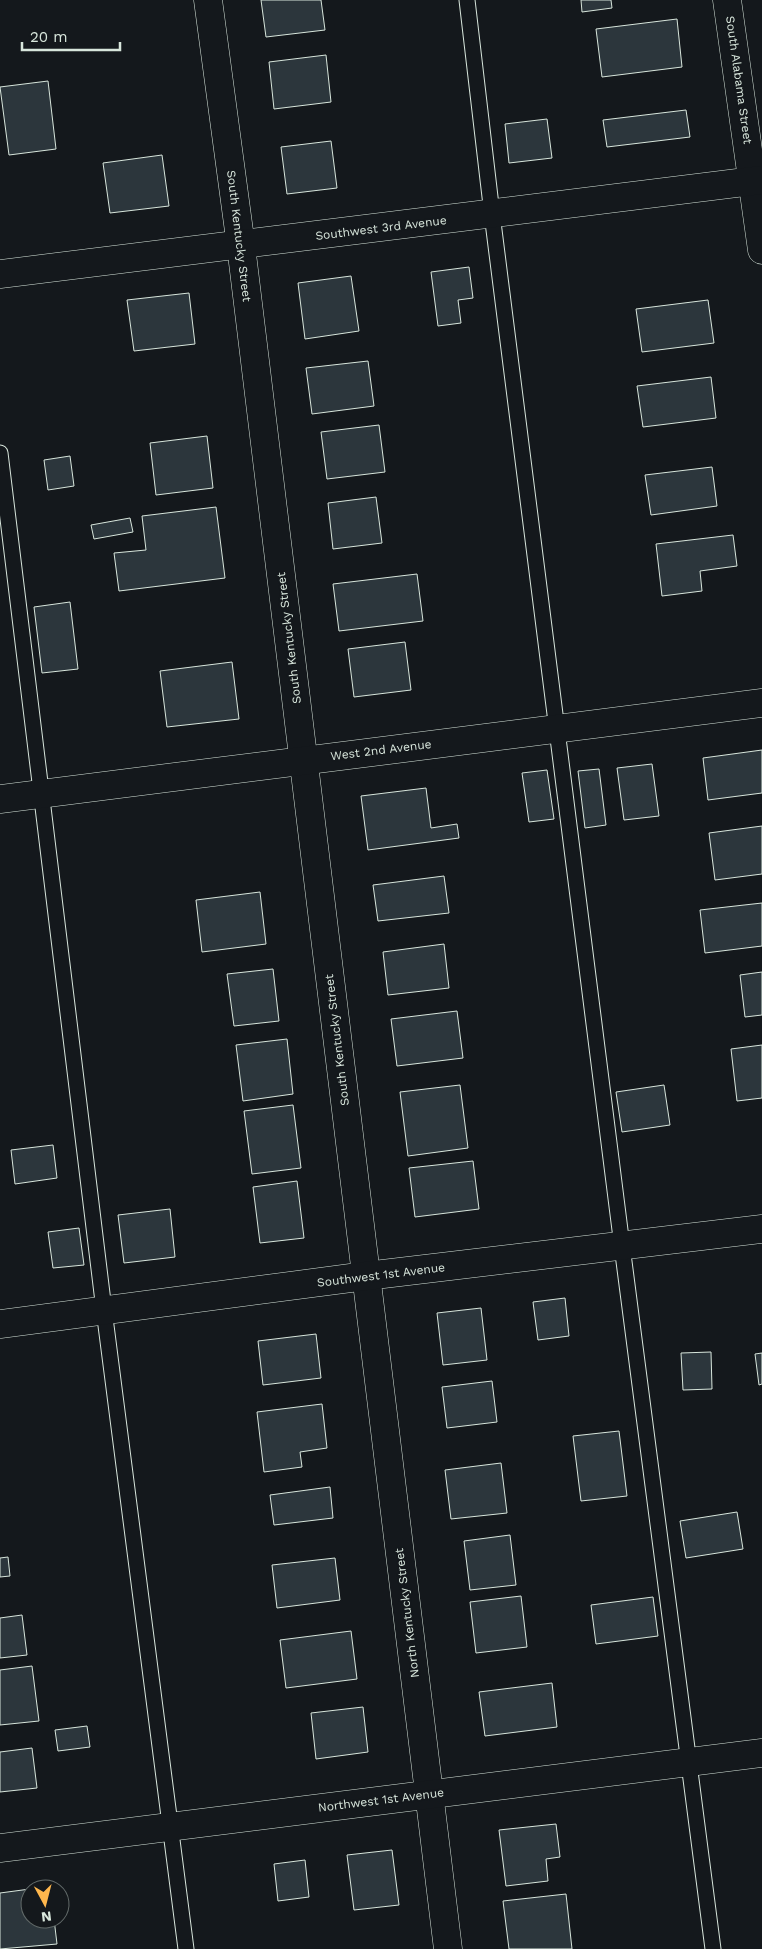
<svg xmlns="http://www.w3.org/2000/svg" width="762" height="1949" font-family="'Work Sans',sans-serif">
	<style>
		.building { fill: #2c363c; stroke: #d8e6dc }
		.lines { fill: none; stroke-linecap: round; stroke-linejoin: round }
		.service-casing { stroke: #d8e6dc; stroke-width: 17 }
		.minor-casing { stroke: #d8e6dc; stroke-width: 29 }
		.secondary-casing { stroke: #d8e6dc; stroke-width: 29 }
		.service { stroke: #14181c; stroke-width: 15 }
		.minor { stroke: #14181c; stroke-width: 28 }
		.secondary { stroke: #14181c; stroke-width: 28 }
		.labels { text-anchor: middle; stroke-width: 4; stroke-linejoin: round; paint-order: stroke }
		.street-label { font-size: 12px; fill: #d8e6dc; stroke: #14181c }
	</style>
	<rect width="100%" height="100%" fill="#14181c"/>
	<!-- building -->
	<g class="building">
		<path d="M261,0H321L325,30L266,37Z"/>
		<path d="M581,0H611L612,8L582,12Z"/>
		<path d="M677,19L682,67L602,77L596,29Z"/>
		<path d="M326,55L331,102L274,109L269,62Z"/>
		<path d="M48,81L56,149L9,155L0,87Z"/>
		<path d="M686,110L690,137L607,147L603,120Z"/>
		<path d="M547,119L552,158L509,163L505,124Z"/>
		<path d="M331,141L337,188L287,194L281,147Z"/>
		<path d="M162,155L169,206L110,213L103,163Z"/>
		<path d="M469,267L473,298L458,300L461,323L438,326L431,272Z"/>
		<path d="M351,276L359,331L305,339L298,283Z"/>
		<path d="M189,293L195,344L134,351L127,300Z"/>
		<path d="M708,300L714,343L642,352L636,309Z"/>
		<path d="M368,361L374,406L312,414L306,368Z"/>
		<path d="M711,377L716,418L643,427L637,386Z"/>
		<path d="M379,425L385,472L327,479L321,432Z"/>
		<path d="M207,436L213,488L156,495L150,443Z"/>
		<path d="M70,456L74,486L48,490L44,460Z"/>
		<path d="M712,467L717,506L651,515L645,475Z"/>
		<path d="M376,497L382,543L333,549L328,503Z"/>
		<path d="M216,507L225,578L119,591L114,553L146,550L142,516Z"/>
		<path d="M130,518L133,532L94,539L91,525Z"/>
		<path d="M733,535L737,566L700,571L702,591L662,596L656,544Z"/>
		<path d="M417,574L423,621L339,631L333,584Z"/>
		<path d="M70,602L78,669L42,673L34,607Z"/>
		<path d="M405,642L411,690L354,697L348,649Z"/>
		<path d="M232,662L239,719L167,727L160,671Z"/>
		<path d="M762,750V793L708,800L703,758Z"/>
		<path d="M652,764L659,816L624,820L617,768Z"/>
		<path d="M599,769L606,825L585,828L578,771Z"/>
		<path d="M547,770L554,819L529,822L522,773Z"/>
		<path d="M426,788L431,828L457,824L459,838L368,850L361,796Z"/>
		<path d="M762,826V874L715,880L709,833Z"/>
		<path d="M444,876L449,913L378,921L373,885Z"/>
		<path d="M260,892L266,944L202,952L196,900Z"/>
		<path d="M762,903V946L705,953L700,910Z"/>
		<path d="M444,944L449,988L388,995L383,952Z"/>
		<path d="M273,969L279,1021L234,1026L227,974Z"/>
		<path d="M762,972V1015L745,1017L740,975Z"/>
		<path d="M457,1011L463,1058L397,1066L391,1019Z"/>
		<path d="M287,1039L293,1094L243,1101L236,1045Z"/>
		<path d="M762,1045V1098L737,1101L731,1049Z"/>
		<path d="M460,1085L468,1148L408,1156L400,1092Z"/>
		<path d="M664,1085L670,1125L622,1132L616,1092Z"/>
		<path d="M293,1105L301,1168L252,1174L244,1111Z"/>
		<path d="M53,1145L57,1178L15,1184L11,1150Z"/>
		<path d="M473,1161L479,1209L415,1217L409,1168Z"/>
		<path d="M297,1181L304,1238L260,1243L253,1187Z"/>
		<path d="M170,1209L175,1257L124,1263L118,1215Z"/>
		<path d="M79,1228L84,1265L53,1268L48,1232Z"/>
		<path d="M565,1298L569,1336L538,1340L533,1302Z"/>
		<path d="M481,1308L487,1360L443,1365L437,1313Z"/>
		<path d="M316,1334L321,1378L263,1385L258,1341Z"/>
		<path d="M711,1352L712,1389L683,1390L681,1353Z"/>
		<path d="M762,1353V1384L759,1385L755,1354Z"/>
		<path d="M492,1381L497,1422L447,1428L442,1387Z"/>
		<path d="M322,1404L327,1448L300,1452L302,1467L264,1472L257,1412Z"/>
		<path d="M619,1431L627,1496L581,1501L573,1436Z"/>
		<path d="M501,1463L507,1513L451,1519L445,1470Z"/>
		<path d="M330,1487L333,1518L274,1525L270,1495Z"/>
		<path d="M737,1512L743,1549L686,1558L680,1521Z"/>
		<path d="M510,1535L516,1585L470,1590L464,1541Z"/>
		<path d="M8,1557L10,1576L0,1577V1558Z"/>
		<path d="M335,1558L340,1600L277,1608L272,1565Z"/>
		<path d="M521,1596L527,1647L476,1653L470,1602Z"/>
		<path d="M653,1597L658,1636L596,1644L591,1605Z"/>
		<path d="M22,1615L27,1655L0,1658V1618Z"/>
		<path d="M351,1631L357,1679L286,1688L280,1640Z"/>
		<path d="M32,1666L39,1721L0,1725V1670Z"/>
		<path d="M552,1683L557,1727L485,1736L479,1692Z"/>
		<path d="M363,1707L368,1752L316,1759L311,1713Z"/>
		<path d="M87,1726L90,1747L58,1751L55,1730Z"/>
		<path d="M32,1748L37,1788L0,1792V1752Z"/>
		<path d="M556,1824L560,1857L546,1859L548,1881L506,1886L499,1830Z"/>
		<path d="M392,1850L399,1905L354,1910L347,1855Z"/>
		<path d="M305,1860L309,1897L278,1901L274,1864Z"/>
		<path d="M30,1889V1919H54L57,1944L0,1949V1893Z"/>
		<path d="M566,1894L572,1949H509L503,1901Z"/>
	</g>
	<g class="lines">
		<!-- service casing -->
		<g class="service-casing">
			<g id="service">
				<path d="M467,0L492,214L622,1246L713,1949"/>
				<path d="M0,453L104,1310L186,1949"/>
			</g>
		</g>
		<!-- minor casing -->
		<g class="minor-casing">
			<g id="minor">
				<path d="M208,0L241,246L448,1949"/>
				<path d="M727,0L762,250"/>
				<path d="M0,799L762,703"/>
				<path d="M0,1324L366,1276L762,1229"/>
				<path d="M0,1848L762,1753"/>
			</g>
		</g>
		<!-- secondary casing -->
		<g class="secondary-casing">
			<path id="secondary" d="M0,274L762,180"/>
		</g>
		<!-- service -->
		<use href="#service" class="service"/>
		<!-- minor -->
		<use href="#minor" class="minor"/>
		<!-- secondary -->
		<use href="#secondary" class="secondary"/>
	</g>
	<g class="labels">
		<!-- street labels -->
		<g class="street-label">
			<text transform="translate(739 80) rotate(82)" y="4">South Alabama Street</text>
			<text transform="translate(381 228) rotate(-7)" y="4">Southwest 3rd Avenue</text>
			<text transform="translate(239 236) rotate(83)" y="4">South Kentucky Street</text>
			<text transform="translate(289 638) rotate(-97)" y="4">South Kentucky Street</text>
			<text transform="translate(381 750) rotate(-7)" y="4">West 2nd Avenue</text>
			<text transform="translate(337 1040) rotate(-97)" y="4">South Kentucky Street</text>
			<text transform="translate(381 1275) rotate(-7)" y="4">Southwest 1st Avenue</text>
			<text transform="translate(407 1613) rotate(-97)" y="4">North Kentucky Street</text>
			<text transform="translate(381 1800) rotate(-7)" y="4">Northwest 1st Avenue</text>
		</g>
	</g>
	<!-- north arrow -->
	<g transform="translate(45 1904) rotate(173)"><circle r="24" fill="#14181c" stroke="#626a69"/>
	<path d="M0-4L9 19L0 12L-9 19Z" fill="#ffb74d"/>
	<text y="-8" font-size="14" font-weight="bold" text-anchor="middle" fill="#d8e6dc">N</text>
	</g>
	<!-- scale -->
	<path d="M22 42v8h98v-8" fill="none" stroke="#d8e6dc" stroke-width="2.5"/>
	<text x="30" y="42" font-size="15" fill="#d8e6dc" stroke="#14181c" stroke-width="4" paint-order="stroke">20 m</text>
</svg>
